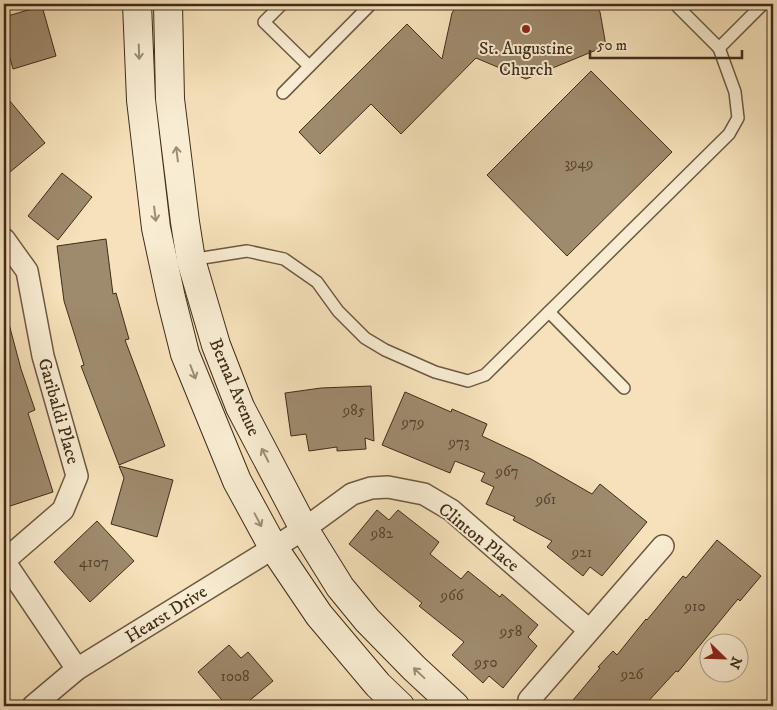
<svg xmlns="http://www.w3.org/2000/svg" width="777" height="710" font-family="'IM FELL DW Pica',serif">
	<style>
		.building { fill: #9e8a6d; stroke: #402c1a }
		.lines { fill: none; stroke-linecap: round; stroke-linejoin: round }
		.service-casing { stroke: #6d5942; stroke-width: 14 }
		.minor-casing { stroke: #6d5942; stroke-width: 24 }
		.secondary-casing { stroke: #402c1a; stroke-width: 30 }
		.service { stroke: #f8ecd2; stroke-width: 11 }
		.minor { stroke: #f8ecd2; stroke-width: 21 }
		.secondary { stroke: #f8ecd2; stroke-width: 28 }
		.oneway { stroke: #9c8c76 }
		.poi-dot { fill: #8f2418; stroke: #f8ecd2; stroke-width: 2 }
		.labels { text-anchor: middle; stroke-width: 4; stroke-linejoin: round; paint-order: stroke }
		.number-label { font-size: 15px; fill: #58442f }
		.poi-label { font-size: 18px; fill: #402c1a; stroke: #f8ecd2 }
		.street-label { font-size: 18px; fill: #402c1a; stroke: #f8ecd2 }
	</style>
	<rect width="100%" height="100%" fill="#f5e1ba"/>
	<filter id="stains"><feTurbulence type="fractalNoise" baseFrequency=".004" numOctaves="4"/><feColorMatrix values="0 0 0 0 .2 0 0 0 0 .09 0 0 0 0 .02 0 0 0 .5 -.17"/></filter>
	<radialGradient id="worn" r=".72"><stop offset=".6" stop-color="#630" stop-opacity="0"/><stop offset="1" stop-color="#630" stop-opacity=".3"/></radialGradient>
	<!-- building -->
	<g class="building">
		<path d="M458,4H595L600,12L606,46L526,79L476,58L401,134L371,104L320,154L299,132L407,24L442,59L452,13Z"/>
		<path d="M42,6L56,56L13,69L4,37V17Z"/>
		<path d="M591,71L672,152L567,256L487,175Z"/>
		<path d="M4,94L45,143L4,177Z"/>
		<path d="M62,173L92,197L58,240L28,216Z"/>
		<path d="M106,239L113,294L116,293L129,339L125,340L165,446L119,465L81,366L84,365L64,301L57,246Z"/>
		<path d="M9,324L21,369L35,410L28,413L53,492L4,508V325Z"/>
		<path d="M371,386L374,441L365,438L366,449L337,451V447L309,451L306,434L291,436L285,393L321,388Z"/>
		<path d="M405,392L451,412L452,409L487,424L482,436L531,459L592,494L600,484L647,522L602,576L590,567L583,576L547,547L552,541L513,520L515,517L486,504L494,487L481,481L485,473L455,461L450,473L382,445Z"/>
		<path d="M119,466L173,480L157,537L111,524L124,478Z"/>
		<path d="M377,510L389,520L398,510L439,542L430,554L461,579L468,571L500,597L502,594L538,625L528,637L537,646L503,688L489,676L483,683L452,655L464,642L419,606L422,603L349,544Z"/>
		<path d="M97,521L134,561L90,602L54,562Z"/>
		<path d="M717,540L761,576L740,601L738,599L678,672L676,671L644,706H568L600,668L598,667L613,651L617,655L646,619L647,620L683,576L686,578Z"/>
		<path d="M229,645L241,658L248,652L273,681L243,706H227L198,672Z"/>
	</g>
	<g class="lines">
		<!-- service casing -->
		<g class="service-casing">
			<g id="service">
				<path d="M282,4L264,22L309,66"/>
				<path d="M719,48L763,4"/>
				<path d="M283,93L371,4"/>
				<path d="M190,260L247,251L284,259L317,282L338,311L365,338L385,350L435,372L468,381L485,375L729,134L738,118L735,92L719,48L675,4"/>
				<path d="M549,312L624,388"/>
			</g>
		</g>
		<!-- minor casing -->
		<g class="minor-casing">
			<g id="minor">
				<path d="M4,239L27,271L43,356L77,476L63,510L4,561"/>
				<path d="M4,561L77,669"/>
				<path d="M529,700L663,546"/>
				<path d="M33,706L77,669L304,529L352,494L371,488L388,487L424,494L451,510L589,630"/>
			</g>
		</g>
		<!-- secondary casing -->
		<g class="secondary-casing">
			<g id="secondary">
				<path d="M137,4L141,100L156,228L171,298L185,354L237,481L273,547L319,615L378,685L400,706"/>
				<path d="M168,4L170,99L185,222L191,260L216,345L240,407L304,529L340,587L367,620L414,668L455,706"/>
			</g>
		</g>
		<!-- service -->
		<use href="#service" class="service"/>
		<!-- minor -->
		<use href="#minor" class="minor"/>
		<!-- secondary -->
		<use href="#secondary" class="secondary"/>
	</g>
	<!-- one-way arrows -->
	<defs><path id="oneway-shaft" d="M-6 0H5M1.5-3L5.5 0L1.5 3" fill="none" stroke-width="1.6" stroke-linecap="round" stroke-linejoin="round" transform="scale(1.25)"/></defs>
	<g class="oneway">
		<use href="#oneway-shaft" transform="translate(139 52) rotate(88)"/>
		<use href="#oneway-shaft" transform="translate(177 154) rotate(-97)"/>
		<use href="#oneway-shaft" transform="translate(155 214) rotate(83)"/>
		<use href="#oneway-shaft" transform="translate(193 372) rotate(69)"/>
		<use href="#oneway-shaft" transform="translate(265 455) rotate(-117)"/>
		<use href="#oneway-shaft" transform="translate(258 520) rotate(62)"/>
		<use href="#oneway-shaft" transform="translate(419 673) rotate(-137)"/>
	</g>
	<!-- markers -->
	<circle class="poi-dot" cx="526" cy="29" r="5"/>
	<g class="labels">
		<!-- number labels -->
		<g class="number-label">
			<text x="579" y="168">3949</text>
			<text x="354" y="415">985</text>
			<text x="413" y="427">979</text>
			<text x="459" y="447">973</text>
			<text x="507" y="476">967</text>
			<text x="546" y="504">961</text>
			<text x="382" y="538">982</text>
			<text x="582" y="557">921</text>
			<text x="94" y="567">4107</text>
			<text x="452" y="600">966</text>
			<text x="695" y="611">910</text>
			<text x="511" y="636">958</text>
			<text x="486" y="667">950</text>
			<text x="632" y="679">926</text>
			<text x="235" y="681">1008</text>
		</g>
		<!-- poi labels -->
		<g class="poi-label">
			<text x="526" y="54">St. Augustine<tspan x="526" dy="21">Church</tspan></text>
		</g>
		<!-- street labels -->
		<g class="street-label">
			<text transform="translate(235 387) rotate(67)" y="6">Bernal Avenue</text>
			<text transform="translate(59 411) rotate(74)" y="6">Garibaldi Place</text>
			<text transform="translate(479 537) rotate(39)" y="6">Clinton Place</text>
			<text transform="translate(166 614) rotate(-32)" y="6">Hearst Drive</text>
		</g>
	</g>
	<!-- margin -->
	<rect width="777" height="710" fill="none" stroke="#f5e1ba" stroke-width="20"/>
	<rect x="5" y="5" width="767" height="700" fill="none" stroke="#402c1a" stroke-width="2.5"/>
	<rect x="10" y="10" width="757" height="690" fill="none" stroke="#402c1a"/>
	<!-- north arrow -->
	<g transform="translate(724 658) rotate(113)"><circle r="24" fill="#f8ecd2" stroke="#ae9f88"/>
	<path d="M0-4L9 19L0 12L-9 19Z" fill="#8f2418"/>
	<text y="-8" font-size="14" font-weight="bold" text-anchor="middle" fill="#402c1a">N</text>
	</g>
	<!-- scale -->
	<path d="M590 50v8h152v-8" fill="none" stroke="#402c1a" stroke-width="2.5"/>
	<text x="597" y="50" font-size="15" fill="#402c1a" stroke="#f8ecd2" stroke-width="4" paint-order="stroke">50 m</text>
	<rect width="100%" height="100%" filter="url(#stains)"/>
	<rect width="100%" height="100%" fill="url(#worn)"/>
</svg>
